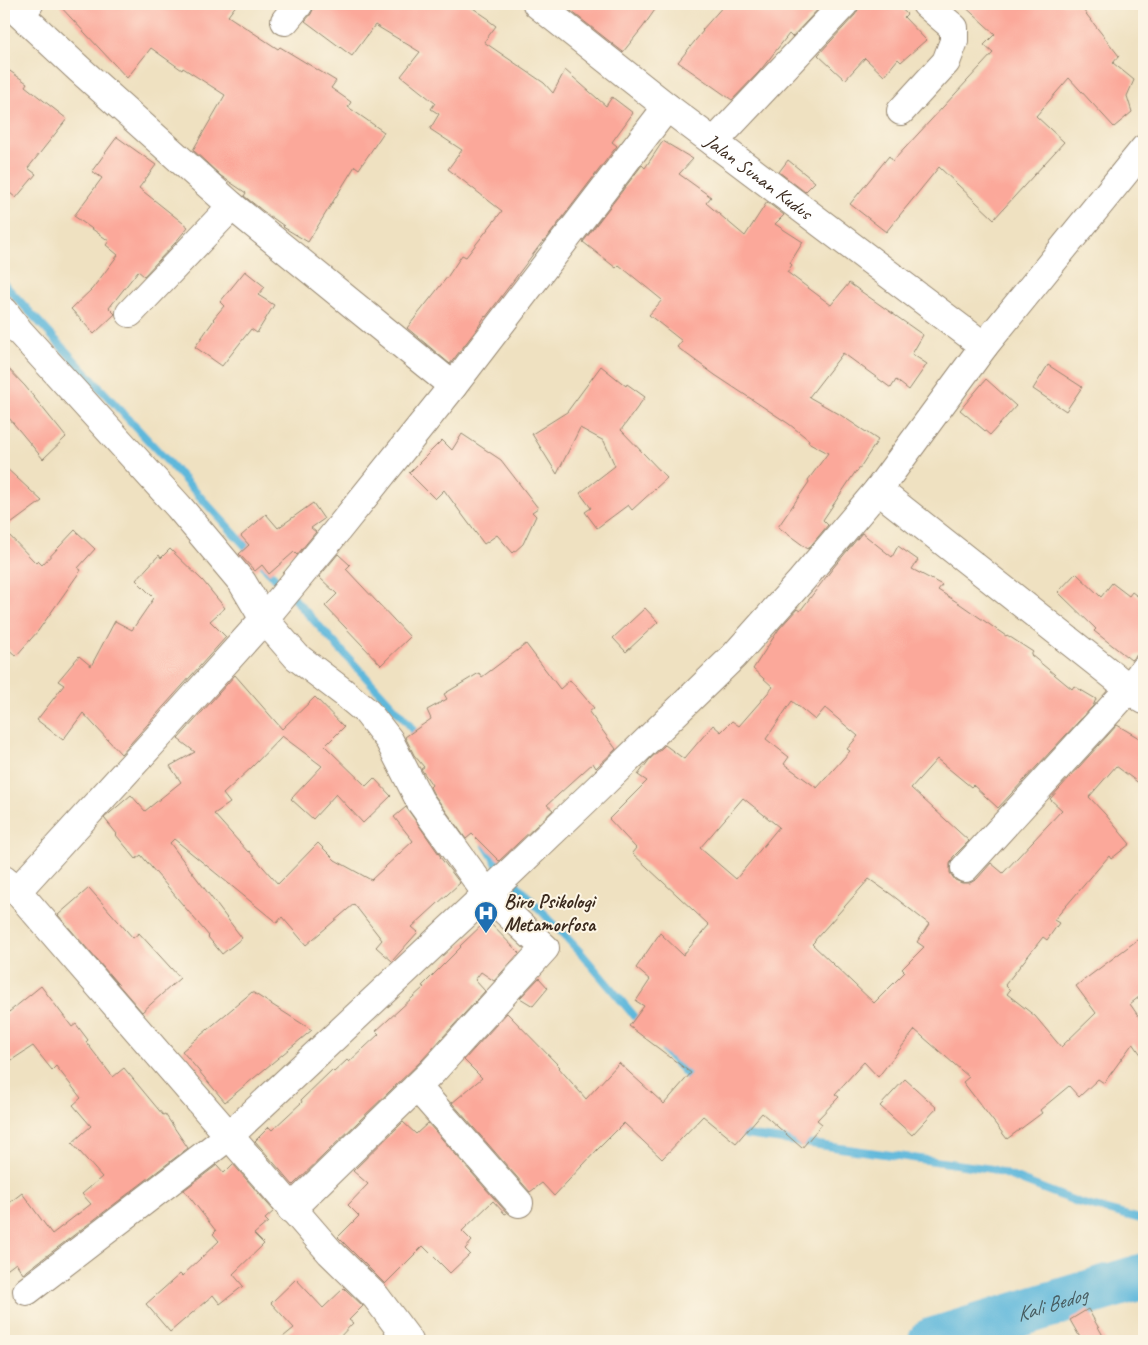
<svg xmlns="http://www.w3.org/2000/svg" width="1148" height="1345" font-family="Caveat,sans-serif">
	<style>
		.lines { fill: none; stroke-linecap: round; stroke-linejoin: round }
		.stream { stroke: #5eb8db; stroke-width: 8 }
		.river { stroke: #5eb8db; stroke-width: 46 }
		.building { fill: #fba89a; fill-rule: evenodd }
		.minor-casing { stroke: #958670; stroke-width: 30 }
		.tertiary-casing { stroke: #958670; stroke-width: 30 }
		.minor { stroke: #fff; stroke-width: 28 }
		.tertiary { stroke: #fff; stroke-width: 28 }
		.labels { text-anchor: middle; stroke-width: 4; stroke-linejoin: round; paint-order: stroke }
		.street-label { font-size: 20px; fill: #3b2a1e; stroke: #fcf5e5 }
		.poi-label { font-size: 20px; font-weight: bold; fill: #3b2a1e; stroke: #fcf5e5; text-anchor: start }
		.water-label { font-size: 21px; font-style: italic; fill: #475c60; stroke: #fcf5e5 }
	</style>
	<rect width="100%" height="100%" fill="#fcf5e5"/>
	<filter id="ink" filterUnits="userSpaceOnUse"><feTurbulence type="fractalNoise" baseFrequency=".02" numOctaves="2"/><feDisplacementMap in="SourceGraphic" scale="10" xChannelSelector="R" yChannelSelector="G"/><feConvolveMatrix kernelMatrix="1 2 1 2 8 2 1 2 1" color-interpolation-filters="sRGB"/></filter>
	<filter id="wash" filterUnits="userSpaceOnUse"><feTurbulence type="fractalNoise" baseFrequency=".0096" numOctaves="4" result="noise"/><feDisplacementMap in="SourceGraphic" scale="20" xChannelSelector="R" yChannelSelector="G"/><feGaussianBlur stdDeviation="1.12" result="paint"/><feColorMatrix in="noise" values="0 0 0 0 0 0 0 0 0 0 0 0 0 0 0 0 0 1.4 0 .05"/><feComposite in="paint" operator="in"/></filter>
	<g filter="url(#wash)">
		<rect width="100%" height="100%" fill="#efe1c1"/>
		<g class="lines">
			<!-- stream -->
			<g class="stream">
				<path d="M4,284L252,553"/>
				<path d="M263,565L408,723L419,739"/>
				<path d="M485,844L497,864L581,953L641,1024"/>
				<path d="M665,1051L695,1083"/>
				<path d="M738,1127L746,1135L992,1169L1080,1203L1144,1220"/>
			</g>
			<!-- river -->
			<path class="river" id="s1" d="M931,1341L1144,1276"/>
		</g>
		<g id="blocks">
			<!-- building -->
			<g class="building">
				<path d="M58,4H237L228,16L278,49L280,47L336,81L331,88L351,102L348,107L384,132L359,169L355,166L308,242L283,227L284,226L263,211L244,196L246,193L221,176L193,150L225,95L183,68L182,70L151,48L127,78Z"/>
				<path d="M314,4H467L489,19L488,20L496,26L484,42L544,83L553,93L565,70L606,106L612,97L633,113L612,142L617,146L544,242L543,241L486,317L485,316L477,329L450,364L407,328L448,276L462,255L466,257L502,211L448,169L462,150L430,129L439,114L431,109L435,103L401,76L420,52L375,25L352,56L305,21L311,14L314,7Z"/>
				<path d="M562,4H659L643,27L623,52Z"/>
				<path d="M725,4H823L792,37L789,34L759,72L732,100L678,62L703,31L702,30Z"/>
				<path d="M859,4H896L907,14L904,17L926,40L901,62L898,59L884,76L865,58L845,80L818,55L855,15L859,8Z"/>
				<path d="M962,4H1071L1080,6L1119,56L1113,63L1134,80L1127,96L1132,112L1114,127L1069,78L1036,116L1064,142L994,219L939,167L886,232L850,204L889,156L893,161L993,53L984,45L995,34Z"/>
				<path d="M4,67L27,83L25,86L67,119L28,168L36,174L16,198L4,188Z"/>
				<path d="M117,137L156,165L139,188L188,227L175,243L144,276L138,271L109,308L115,314L94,334L71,309L92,289L118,255L106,245L109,241L74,216L102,178L92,171Z"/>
				<path d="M663,141L693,159L679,174L711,197L706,203L745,236L767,202L784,215L775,224L803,242L790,263L792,265L787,272L831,305L849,283L923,335L912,354L927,364L909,390L896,380L891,388L843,353L809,397L839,414L878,440L857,472L856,471L823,520L828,525L808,549L778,527L809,482L808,480L828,453L808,442L809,440L789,424L715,375L677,347L682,341L649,315L662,300L619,265L616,268L583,242L642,165L645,168Z"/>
				<path d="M788,160L815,182L805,192L779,172Z"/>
				<path d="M245,271L265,287L258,295L274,305L257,333L251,329L222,366L195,347L214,320L213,319L224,306L220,302Z"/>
				<path d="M4,364L25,386L66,437L43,459L4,412Z"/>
				<path d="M1048,365L1082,387L1066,411L1033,389Z"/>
				<path d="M601,366L626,386L627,384L645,397L621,430L667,478L632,510L628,505L597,528L585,512L591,508L580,493L615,466L604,441L580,428L557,474L532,434L567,412Z"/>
				<path d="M986,379L1016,406L990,435L960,410Z"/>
				<path d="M462,434L501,460L538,508L532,512L536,516L523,544L513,553L497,535L484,544L444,490L435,499L409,473L442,440L452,450Z"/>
				<path d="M4,466L42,501L4,529Z"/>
				<path d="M313,503L324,519L311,528L316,532L297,555L294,552L269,574L262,565L255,571L239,554L249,545L241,536L266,514L278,528Z"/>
				<path d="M4,530L36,563L38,561L42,565L75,530L95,549L78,568L81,570L38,631L16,656L4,645Z"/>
				<path d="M862,533L892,557L898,546L918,560L912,569L942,585L938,590L960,604L1006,636L1007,635L1033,652L1031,655L1072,689L1074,686L1096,699L1093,706L998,808L973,785L971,787L937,759L911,788L969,841L953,857L950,864V873L955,880L962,883H970L977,879L991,863L1003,873L1062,810L1050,799L1117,725L1144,741V787L1116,766L1089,797L1105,814L1130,844L1111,859L1109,856L1054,920L1059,923L1047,940L1043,937L1005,985L1010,990L1007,994L1035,1016L1061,1047L1096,1013L1076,986L1144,935V993L1130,1004L1144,1024V1059L1133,1043L1104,1083L1098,1079L1079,1097L1069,1086L1040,1110L1042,1113L1007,1139L963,1082L969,1077L915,1030L878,1077L864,1062L835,1094L839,1097L817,1120L822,1124L802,1148L762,1113L736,1143L703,1116L662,1159L624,1123L597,1150L554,1196L542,1183L530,1192L452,1103L482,1078L464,1060L507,1013L560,1067L559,1068L586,1099L619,1063L664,1104L691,1073L629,1026L644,1006L636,1001L650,980L636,968L660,933L683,955L709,925L632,853L636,848L609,819L647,781L638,775L649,760L665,745L684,759L713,725L721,732L732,721L739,726L773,687L753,669L779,629L797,609L800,611L833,568ZM792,701L815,720L825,708L858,736L847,749L850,751L817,788L784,764L789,757L766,739ZM743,798L779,827L736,879L700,848ZM869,879L892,895L929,924L917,942L924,947L902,969L905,972L874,1003L812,944L815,941H814Z"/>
				<path d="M170,549L203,581L225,608L210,621L226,637L121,754L83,713L63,740L37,720L64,685L58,681L79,656L91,666L115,621L132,630L154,598L136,580L159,555L161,558Z"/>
				<path d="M338,554L350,565L346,569L410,637L381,665L325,606L337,594L319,577Z"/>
				<path d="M1076,573L1101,597L1112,583L1129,596L1132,592L1144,601V654L1137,655L1131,660L1094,631L1096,629L1058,592Z"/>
				<path d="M645,608L658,622L626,652L613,638Z"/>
				<path d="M526,644L560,689L570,680L594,708L589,712L616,749L596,768L593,763L547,805L553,810L499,861L472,834L466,839L433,793L430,787L432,785L421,769L424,767L414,755L405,737L431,719L427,710L447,699L444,694L479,673L482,677Z"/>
				<path d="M235,675L282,729L315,697L344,727L325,746L366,786L374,778L391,796L363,823L336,794L313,819L291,799L322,766L282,736L252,767L223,794L230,803L214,814L248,852L249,851L278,884L318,843L335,860L371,880L413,841L394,817L406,807L441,857H440L460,883L412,927L418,932L392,961L376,947L382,940L354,904L306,945L282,917L277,923L174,839L170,843L242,938L222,954L208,937L209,936L141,855L136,859L116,835L117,834L104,818L131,795L145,811L181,782L170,766L195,752L178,739Z"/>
				<path d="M89,888L133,938L139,933L180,978L142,1012L58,915Z"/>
				<path d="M487,920L519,953L494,981L481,972L475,980L485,991L422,1060L293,1185L255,1141L269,1127L272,1130L302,1102L301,1100L332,1070L334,1072L347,1060L349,1062L379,1034L376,1031L424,987L422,986L461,947L460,946Z"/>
				<path d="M539,978L548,988L533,1006L520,998Z"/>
				<path d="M41,986L72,1027L76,1024L88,1040L86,1042L113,1077L124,1068L163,1115L165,1114L188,1148L23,1274L16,1263L4,1272V1207L22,1193L52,1234L91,1204L82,1194L102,1177L72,1143L91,1126L73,1105L81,1098L56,1066L52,1070L33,1046L4,1065V1016Z"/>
				<path d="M252,992L312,1030L225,1102L182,1051Z"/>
				<path d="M905,1079L937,1108L912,1135L880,1106Z"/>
				<path d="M403,1122L416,1134L428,1123L507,1213L505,1214L493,1201L462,1231L472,1241L465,1249L470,1254L450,1273L423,1246L385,1284L338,1237L359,1216L348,1205L368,1184L353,1171Z"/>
				<path d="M233,1164L274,1211L265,1219L268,1222L254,1234L264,1244L233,1274L243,1286L220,1304L213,1295L170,1332L146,1304L180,1274L182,1276L219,1241L213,1234L216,1231L184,1190L217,1165L224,1173Z"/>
				<path d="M296,1279L323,1308L344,1288L363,1306L349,1320L353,1323L336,1341H278L294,1328L271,1303Z"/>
				<path d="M1088,1309L1106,1341H1082L1070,1320Z"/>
			</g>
		</g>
	</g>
	<g filter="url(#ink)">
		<use href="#blocks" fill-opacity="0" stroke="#958670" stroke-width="1"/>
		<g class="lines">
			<!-- minor casing -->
			<g class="minor-casing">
				<g id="minor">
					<path d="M29,4L20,14L79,69L232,206L453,386"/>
					<path d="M285,21L299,4"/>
					<path d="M901,111L946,62L954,41V28L926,4"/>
					<path d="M714,142L844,4"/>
					<path d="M4,311L19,331L179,507L242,582L264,619L297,657L343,692L367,712L389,740L420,801L487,894L545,948L433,1071L291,1209"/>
					<path d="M130,313L232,206"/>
					<path d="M984,346L1144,149"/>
					<path d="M965,868L1130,688L1144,669"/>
					<path d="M4,880L17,891L330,1252L376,1297L409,1341"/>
					<path d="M17,891L167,727L264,619L327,543L453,386L667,107"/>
					<path d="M417,1087L519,1203"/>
					<path d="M27,1291L229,1136L504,878L591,795L734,656L801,581L878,490"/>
				</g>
			</g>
			<!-- tertiary casing -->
			<g class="tertiary-casing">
				<g id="tertiary">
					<path id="s2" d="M537,4L667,107L984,346L878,490L1144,700"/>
				</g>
			</g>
			<!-- minor -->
			<use href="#minor" class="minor"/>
			<!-- tertiary -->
			<use href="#tertiary" class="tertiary"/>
		</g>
	</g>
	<!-- icons -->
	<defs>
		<g id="hospital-pin" transform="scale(1.25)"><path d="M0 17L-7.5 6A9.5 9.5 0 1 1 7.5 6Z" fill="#1f6fb2" stroke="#fcf5e5"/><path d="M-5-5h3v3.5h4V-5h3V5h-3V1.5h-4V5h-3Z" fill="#fff"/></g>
	</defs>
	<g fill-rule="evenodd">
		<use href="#hospital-pin" x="486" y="913"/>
	</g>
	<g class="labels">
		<!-- street labels -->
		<g class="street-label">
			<text dy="7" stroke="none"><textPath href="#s2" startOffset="281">Jalan Sunan Kudus</textPath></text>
		</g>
		<!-- poi labels -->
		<g class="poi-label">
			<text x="504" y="908">Biro Psikologi<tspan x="504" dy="23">Metamorfosa</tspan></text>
		</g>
		<!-- water labels -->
		<g class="water-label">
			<text dy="7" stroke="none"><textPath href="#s1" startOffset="126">Kali Bedog</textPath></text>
		</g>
	</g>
	<!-- margin -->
	<rect width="1148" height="1345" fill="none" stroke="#fcf5e5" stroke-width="20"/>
</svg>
